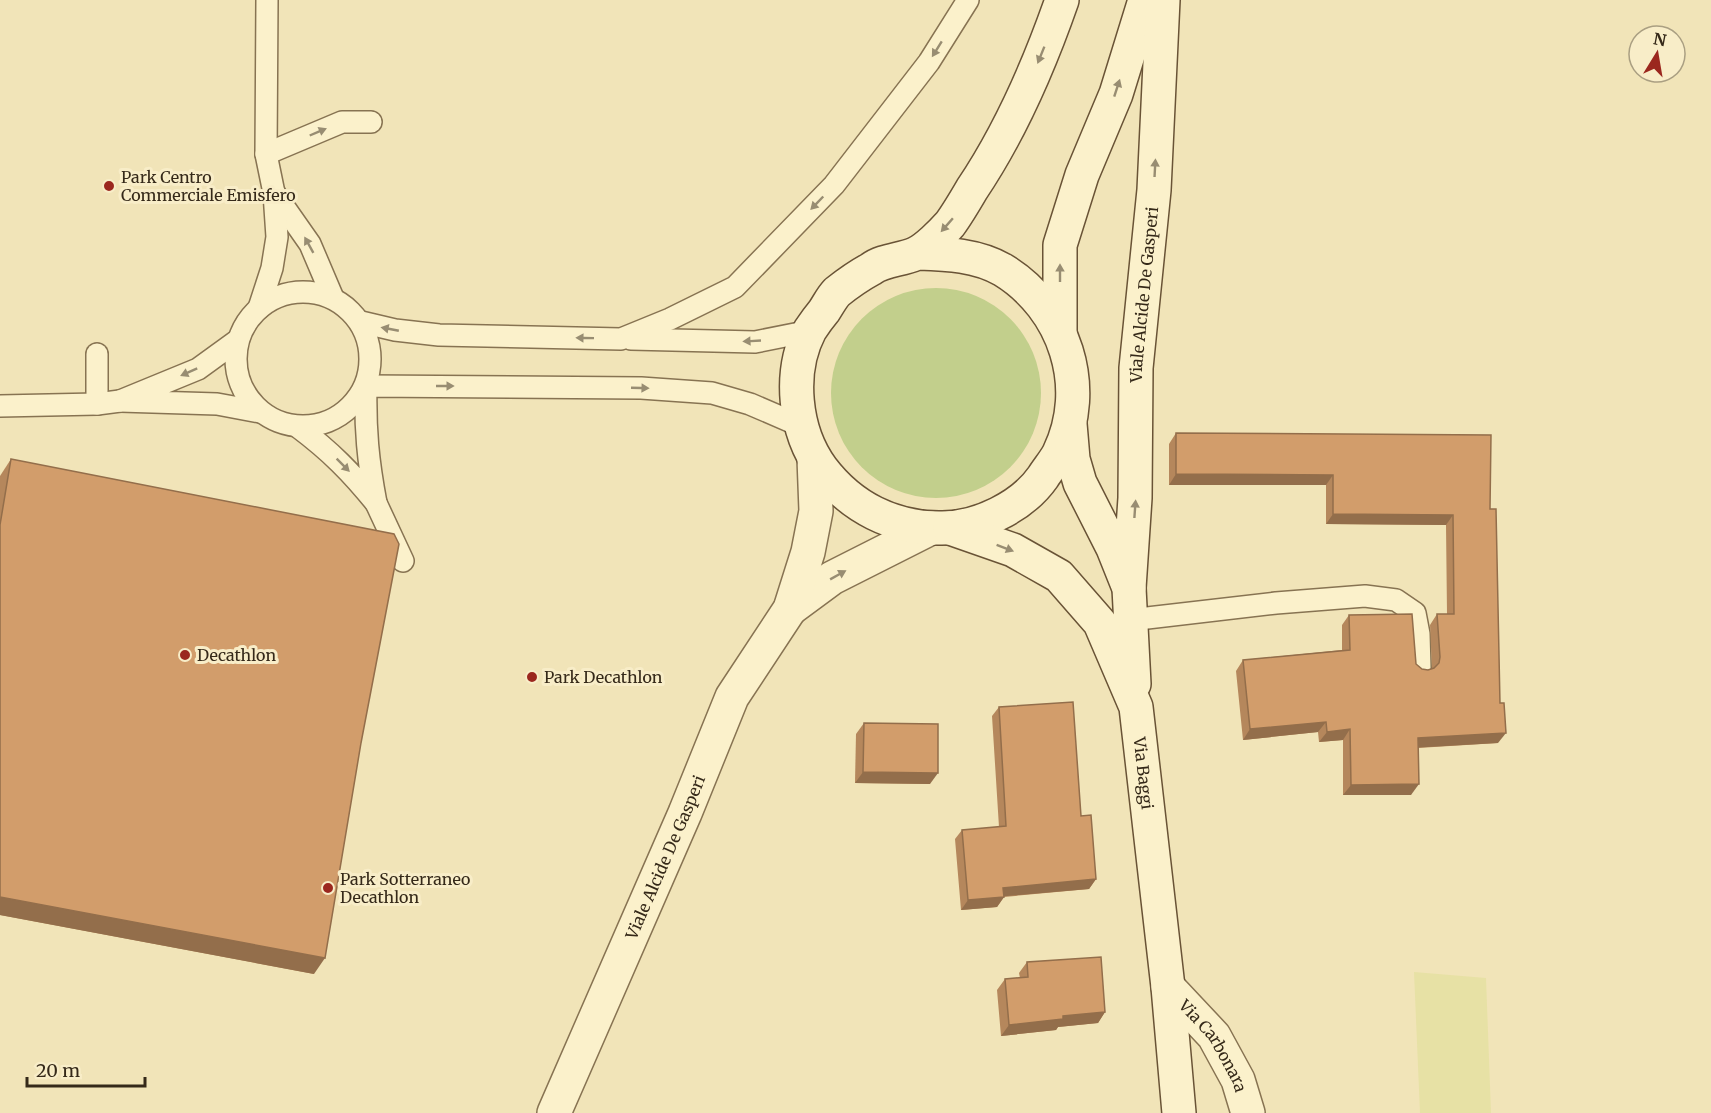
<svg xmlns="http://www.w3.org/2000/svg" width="1711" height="1113" font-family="Merriweather,serif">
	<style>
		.farmland { fill: #e7e1a5 }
		.green { fill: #c2cf8c }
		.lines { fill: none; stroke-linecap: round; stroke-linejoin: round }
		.lane-casing { stroke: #877352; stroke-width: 24 }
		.street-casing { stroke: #877352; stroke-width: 36 }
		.secondary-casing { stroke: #695336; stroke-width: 36 }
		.lane { stroke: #fbf1cb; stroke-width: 21 }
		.street { stroke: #fbf1cb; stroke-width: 33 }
		.secondary { stroke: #fbf1cb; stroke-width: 33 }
		.wall { fill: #b5875c }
		.shaded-wall { fill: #936e4b }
		.building { fill: #d29d6b; stroke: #936e4b; stroke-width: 1.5 }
		.oneway { fill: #988d72 }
		.poi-dot { fill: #9b271e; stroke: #f8edc8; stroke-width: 2 }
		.labels { text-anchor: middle; stroke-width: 6; stroke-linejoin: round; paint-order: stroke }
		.poi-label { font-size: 16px; fill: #352919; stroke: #f8edc8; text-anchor: start }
		.street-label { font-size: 16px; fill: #352919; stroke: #f8edc8 }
	</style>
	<rect width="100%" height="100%" fill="#f1e4b8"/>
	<!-- farmland -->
	<path class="farmland" d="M1414,972L1486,978L1491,1113H1420Z"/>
	<!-- green -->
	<circle class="green" cx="936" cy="393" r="105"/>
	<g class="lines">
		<!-- lane casing -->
		<g class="lane-casing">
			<g id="lane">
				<path d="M266,154L342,122H371"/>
				<path d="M275,194L310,244L333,298"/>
				<circle cx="303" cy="359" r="67"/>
				<path d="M259,308L272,268L277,237L274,193L266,154L267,0"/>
				<path d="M361,322L395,330L439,335L621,339L670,319L735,287L834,185L929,62L968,0"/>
				<path d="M631,339L755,342L810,331"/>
				<path d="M238,340L198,369L120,401L217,404L260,412"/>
				<path d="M97,404V354"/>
				<path d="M0,406L97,404L120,401"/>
				<path d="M298,427C330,451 351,472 376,503C368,461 365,429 366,386L641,388L712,393L750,404L801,426"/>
				<path d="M376,503L403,561"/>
				<path d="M1130,620L1276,603L1365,596L1396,600L1415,613L1419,634L1420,668"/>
			</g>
		</g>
		<!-- street casing -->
		<g class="street-casing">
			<g id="street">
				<path d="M790,609L832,578L931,528"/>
				<path id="s1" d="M1168,987L1214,1036L1238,1080L1248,1113"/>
				<path id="s2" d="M554,1113L685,813L732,697L790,609L808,552L816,511L814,458"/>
			</g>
		</g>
		<!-- secondary casing -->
		<g class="secondary-casing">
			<g id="secondary">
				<path d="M918,253C947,254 977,255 1003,270C1065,308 1091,387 1059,453C1055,461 1048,469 1043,477C1022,507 978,528 942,528C893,529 851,507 822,469C794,431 788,372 810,330C814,324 819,317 824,311C828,305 832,297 837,292C847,284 860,275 871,269C883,260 901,260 915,254C926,249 942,233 950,224C958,213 965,201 972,189C1011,131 1039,66 1062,0"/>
				<path d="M1060,331V245L1082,175L1116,94L1145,0"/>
				<path d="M1070,424L1073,459L1080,483L1113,548L1129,588L1134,684"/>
				<path id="s3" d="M950,528L1013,550L1059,576L1100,623L1136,707L1168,987L1179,1113"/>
				<path id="s4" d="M1129,588L1135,498L1136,368L1154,190L1163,0"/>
			</g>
		</g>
		<!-- lane -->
		<use href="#lane" class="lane"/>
		<!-- street -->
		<use href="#street" class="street"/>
		<!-- secondary -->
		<use href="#secondary" class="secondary"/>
	</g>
	<!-- wall -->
	<g class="wall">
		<path d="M1176,433L1490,509L1498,743L1418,748L1411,795H1343V740L1319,742L1318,732L1243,740L1236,671L1243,660L1342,650V625L1349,615L1416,664L1422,669L1428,670L1432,669L1430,625L1437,614H1447L1446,525L1326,524V485H1169V444Z"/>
		<path d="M11,459L314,974L0,915V476Z"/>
		<path d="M999,707L1081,816L1096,879L1089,889L1004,897L997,907L961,910L955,839L962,830L999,827L992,716Z"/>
		<path d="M864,723L930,784L855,783L856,734Z"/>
		<path d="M1027,962L1105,1012L1098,1023L1058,1027L1056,1030L1001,1036L997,990L1005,979L1020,978L1019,973Z"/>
	</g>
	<!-- shaded-wall -->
	<g class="shaded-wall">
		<path d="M1176,474L1333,475L1326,485H1169Z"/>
		<path d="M1333,514L1453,515L1446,525L1326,524Z"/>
		<path d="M1326,722L1318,732L1243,740L1250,729Z"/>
		<path d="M1350,729L1343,740L1319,742L1327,732Z"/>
		<path d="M1506,733L1498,743L1410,748L1418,738Z"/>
		<path d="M863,772L938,773L930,784L855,783Z"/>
		<path d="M1419,784L1411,795H1343L1351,785Z"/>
		<path d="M1096,879L1089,889L996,897L1003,888Z"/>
		<path d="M0,897L325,958L314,974L0,915Z"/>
		<path d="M1004,897L997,907L961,910L968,900Z"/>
		<path d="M1105,1012L1098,1023L1058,1027L1056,1030L1001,1036L1009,1025L1063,1016Z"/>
	</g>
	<!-- building -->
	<g class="building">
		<path d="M1176,433L1491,435L1490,509H1496L1500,703H1504L1506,733L1418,738L1419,784L1351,785L1350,729L1327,732L1326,722L1250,729L1243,660L1350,650L1349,615L1412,614L1416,664L1422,669L1428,670L1434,668L1439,663L1440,657L1437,614H1454L1453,515L1333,514V475L1176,474Z"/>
		<path d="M11,459L394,534L399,544L361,743L325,958L0,897V525Z"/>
		<path d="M1073,702L1081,816L1091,815L1096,879L1003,888L1004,897L968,900L962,830L1006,826L999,707Z"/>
		<path d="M864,723L938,724V773L863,772Z"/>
		<path d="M1101,957L1105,1012L1063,1016V1019L1009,1025L1005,979L1028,977L1027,962Z"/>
	</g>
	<!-- one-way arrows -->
	<defs><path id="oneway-solid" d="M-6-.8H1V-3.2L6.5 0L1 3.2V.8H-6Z" transform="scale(1.5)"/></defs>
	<g class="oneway">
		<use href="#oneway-solid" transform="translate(937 49) rotate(122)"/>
		<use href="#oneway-solid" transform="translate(1041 55) rotate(112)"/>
		<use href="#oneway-solid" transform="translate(1117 88) rotate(-72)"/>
		<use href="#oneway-solid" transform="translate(318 132) rotate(-23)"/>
		<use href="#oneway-solid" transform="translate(1155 168) rotate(-87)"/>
		<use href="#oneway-solid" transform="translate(817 203) rotate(134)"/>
		<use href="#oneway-solid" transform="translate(947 225) rotate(131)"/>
		<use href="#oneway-solid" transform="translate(309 245) rotate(-119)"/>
		<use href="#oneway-solid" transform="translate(1060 273) rotate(-90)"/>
		<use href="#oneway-solid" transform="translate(390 329) rotate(-169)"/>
		<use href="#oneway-solid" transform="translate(585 338) rotate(-179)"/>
		<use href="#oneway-solid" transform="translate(752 341) rotate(177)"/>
		<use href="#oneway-solid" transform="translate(189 372) rotate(156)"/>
		<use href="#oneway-solid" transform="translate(445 386)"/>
		<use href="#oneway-solid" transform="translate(640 388) rotate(2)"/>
		<use href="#oneway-solid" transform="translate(343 465) rotate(45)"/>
		<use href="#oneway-solid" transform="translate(1135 509) rotate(-86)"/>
		<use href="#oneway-solid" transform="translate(1005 548) rotate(21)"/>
		<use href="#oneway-solid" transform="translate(838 575) rotate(-29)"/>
	</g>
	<!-- markers -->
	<g class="poi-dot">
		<circle cx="109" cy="186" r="6"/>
		<circle cx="185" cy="655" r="6"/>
		<circle cx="532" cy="677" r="6"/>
		<circle cx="328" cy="888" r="6"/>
	</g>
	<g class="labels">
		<!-- poi labels -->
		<g class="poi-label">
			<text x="121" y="183">Park Centro<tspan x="121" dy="18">Commerciale Emisfero</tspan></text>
			<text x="197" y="661">Decathlon</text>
			<text x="544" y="683">Park Decathlon</text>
			<text x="340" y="885">Park Sotterraneo<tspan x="340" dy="18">Decathlon</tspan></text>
		</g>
		<!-- street labels -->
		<g class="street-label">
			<text dy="6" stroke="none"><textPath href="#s4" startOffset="294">Viale Alcide De Gasperi</textPath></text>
			<text dy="6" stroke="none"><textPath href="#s3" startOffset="340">Via Baggi</textPath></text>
			<text dy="6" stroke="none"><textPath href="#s2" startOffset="279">Viale Alcide De Gasperi</textPath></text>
			<text dy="6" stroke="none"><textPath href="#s1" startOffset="75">Via Carbonara</textPath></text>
		</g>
	</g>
	<!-- north arrow -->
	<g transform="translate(1657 54) rotate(11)"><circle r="28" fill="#f8edc8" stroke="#aa9f82" stroke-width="1.5"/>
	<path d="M0-4.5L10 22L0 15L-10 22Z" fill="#9b271e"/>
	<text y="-9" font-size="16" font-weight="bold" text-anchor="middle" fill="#352919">N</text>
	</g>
	<!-- scale -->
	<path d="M27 1077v9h118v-9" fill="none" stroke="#352919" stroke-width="3"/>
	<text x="36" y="1077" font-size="18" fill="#352919" stroke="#f8edc8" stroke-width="4.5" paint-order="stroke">20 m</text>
</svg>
